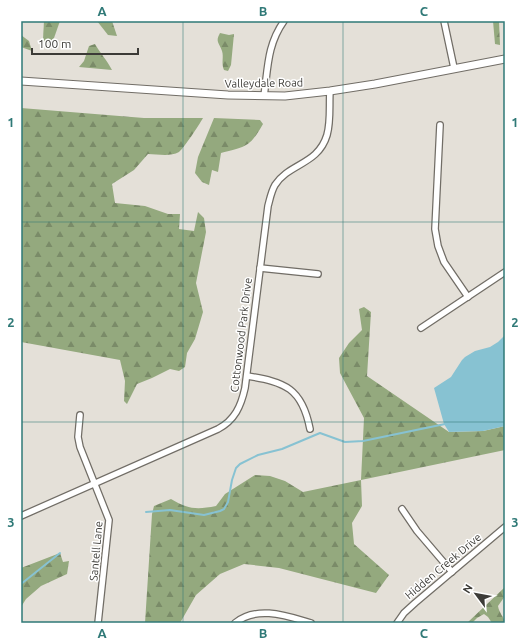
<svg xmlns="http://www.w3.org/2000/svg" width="526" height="644" font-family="Ubuntu,sans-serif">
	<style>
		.forest { fill: url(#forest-firs) }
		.water { fill: #87c2d2 }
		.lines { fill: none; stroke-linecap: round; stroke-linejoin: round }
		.stream { stroke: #87c2d2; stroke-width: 2 }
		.minor-casing { stroke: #716d66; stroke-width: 8 }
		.tertiary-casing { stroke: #716d66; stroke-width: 9 }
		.minor { stroke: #fff; stroke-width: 5.5 }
		.tertiary { stroke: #fff; stroke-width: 7 }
		.grid { fill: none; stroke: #2f7977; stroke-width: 1; stroke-opacity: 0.55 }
		.labels { text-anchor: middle; stroke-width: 3; stroke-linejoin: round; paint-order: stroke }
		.street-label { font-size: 11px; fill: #3c3b37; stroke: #fff }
		.neatline { fill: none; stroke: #2f7977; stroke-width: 1.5 }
		.grid-label { font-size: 13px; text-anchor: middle; font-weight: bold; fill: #2f7977 }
	</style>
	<defs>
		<pattern id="forest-firs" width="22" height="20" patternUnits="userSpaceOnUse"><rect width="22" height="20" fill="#94a97e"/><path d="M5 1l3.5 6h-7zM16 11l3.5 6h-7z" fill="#7a8b68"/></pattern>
	</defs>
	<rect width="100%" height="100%" fill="#e4e0d8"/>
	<!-- forest -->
	<g class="forest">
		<path d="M44,21H60L54,38L47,44L43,39Z"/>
		<path d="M97,21H112L117,36L108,35Z"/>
		<path d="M493,21H499L500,45L495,44Z"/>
		<path d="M220,33L229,35L234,34L231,65L228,71L224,70C221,63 224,57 222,51C219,42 215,42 220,33Z"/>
		<path d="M21,35L29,41L32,51L21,47Z"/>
		<path d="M95,44C100,53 107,60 112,70L79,67L84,61L89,46Z"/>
		<path d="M21,108L144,118H203C199,125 184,148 179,152C170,157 157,154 148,154L134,170L112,184L115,203L145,206L168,214H180L179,229L194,231L198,212L204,218L206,232L196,283L203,312L195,339L187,353L185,367L179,371L170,369L152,378L137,384L127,404L124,401L125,381L120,360L21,342Z"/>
		<path d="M214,118L260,120L263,124C250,147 246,147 221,153L218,172L212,170L209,185L202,182L195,173L198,157Z"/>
		<path d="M364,307L371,312L367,376L449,432L483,431L505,426V450L361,480L362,506L352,523L354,544L389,575L376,593L279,568L244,564L220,574L196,595L180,623H145L152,514L154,506L171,499C188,509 196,510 216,506L225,494L255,475L270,476L285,481L303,492L361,480L364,418L340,373L339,358L349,343L362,330L359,309Z"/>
		<path d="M60,553L63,562L69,561L67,574L41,586L26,599L21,607V568Z"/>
		<path d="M505,587V596L498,606C499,613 504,617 505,623H492L488,617L484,614L477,618L472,623H467Z"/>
	</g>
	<!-- water -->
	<path class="water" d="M505,335V426L483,431L449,432L444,424L434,388L451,377L462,360L465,357L475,351L490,347L498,342Z"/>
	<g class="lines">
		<!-- stream -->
		<g class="stream">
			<path d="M146,512L170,510L204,515L220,511L224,509L228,502L232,480L236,468L240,464L258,455L282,449L320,433L345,442L363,441L445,424"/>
			<path d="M21,584L60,553"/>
		</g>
		<!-- minor casing -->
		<g class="minor-casing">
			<g id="minor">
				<path d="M444,21L454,68"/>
				<path d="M264,96C268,68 267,45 284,21"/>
				<path d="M440,125L435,229L438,246L444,262L468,297"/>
				<path d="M260,268L318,274"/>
				<path d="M421,328L505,272"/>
				<path d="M247,376C285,382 302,388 310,429"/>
				<path d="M80,415L78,437L80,447L109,520L98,623"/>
				<path d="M402,509L417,531L452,572"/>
				<path d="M21,516L218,429C235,420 241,406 245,388L268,206C270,199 271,192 275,185C289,163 318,165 327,135C331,121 329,105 330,91"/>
				<path d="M235,623C257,605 287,616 311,623"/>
				<path d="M397,623L404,613L415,603L505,527"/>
			</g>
		</g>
		<!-- tertiary casing -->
		<g class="tertiary-casing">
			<path id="tertiary" d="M21,81L228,95L285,96L330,91L375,84L505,59"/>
		</g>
		<!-- minor -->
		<use href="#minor" class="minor"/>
		<!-- tertiary -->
		<use href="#tertiary" class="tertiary"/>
	</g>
	<!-- grid -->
	<path class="grid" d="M183,21V623M343,21V623M21,222H505M21,422H505"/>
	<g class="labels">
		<!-- street labels -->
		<g class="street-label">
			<text transform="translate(264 83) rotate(-1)" y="4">Valleydale Road</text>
			<text transform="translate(241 335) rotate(-83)" y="4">Cottonwood Park Drive</text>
			<text transform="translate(96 551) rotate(-85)" y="4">Santell Lane</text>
			<text transform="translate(443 566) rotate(-40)" y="4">Hidden Creek Drive</text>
		</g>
	</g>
	<!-- border -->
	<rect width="526" height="644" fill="none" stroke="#ffffff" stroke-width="44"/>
	<!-- north arrow -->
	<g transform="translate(476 594) rotate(302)" stroke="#ffffff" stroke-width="3" paint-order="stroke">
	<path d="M0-3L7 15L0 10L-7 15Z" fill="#3c3b37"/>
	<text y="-6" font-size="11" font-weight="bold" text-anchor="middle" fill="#3c3b37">N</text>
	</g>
	<!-- scale -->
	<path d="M32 48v6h106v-6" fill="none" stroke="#3c3b37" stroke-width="2"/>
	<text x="38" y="48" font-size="12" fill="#3c3b37" stroke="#ffffff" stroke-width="3" paint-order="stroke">100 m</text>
	<rect x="22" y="22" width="482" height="600" class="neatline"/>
	<g class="grid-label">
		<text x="102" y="16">A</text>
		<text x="263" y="16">B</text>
		<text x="424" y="16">C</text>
		<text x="11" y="127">1</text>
		<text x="515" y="127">1</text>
		<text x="11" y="327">2</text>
		<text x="515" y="327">2</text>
		<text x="11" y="527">3</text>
		<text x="515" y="527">3</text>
		<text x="102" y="638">A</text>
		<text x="263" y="638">B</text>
		<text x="424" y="638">C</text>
	</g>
</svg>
